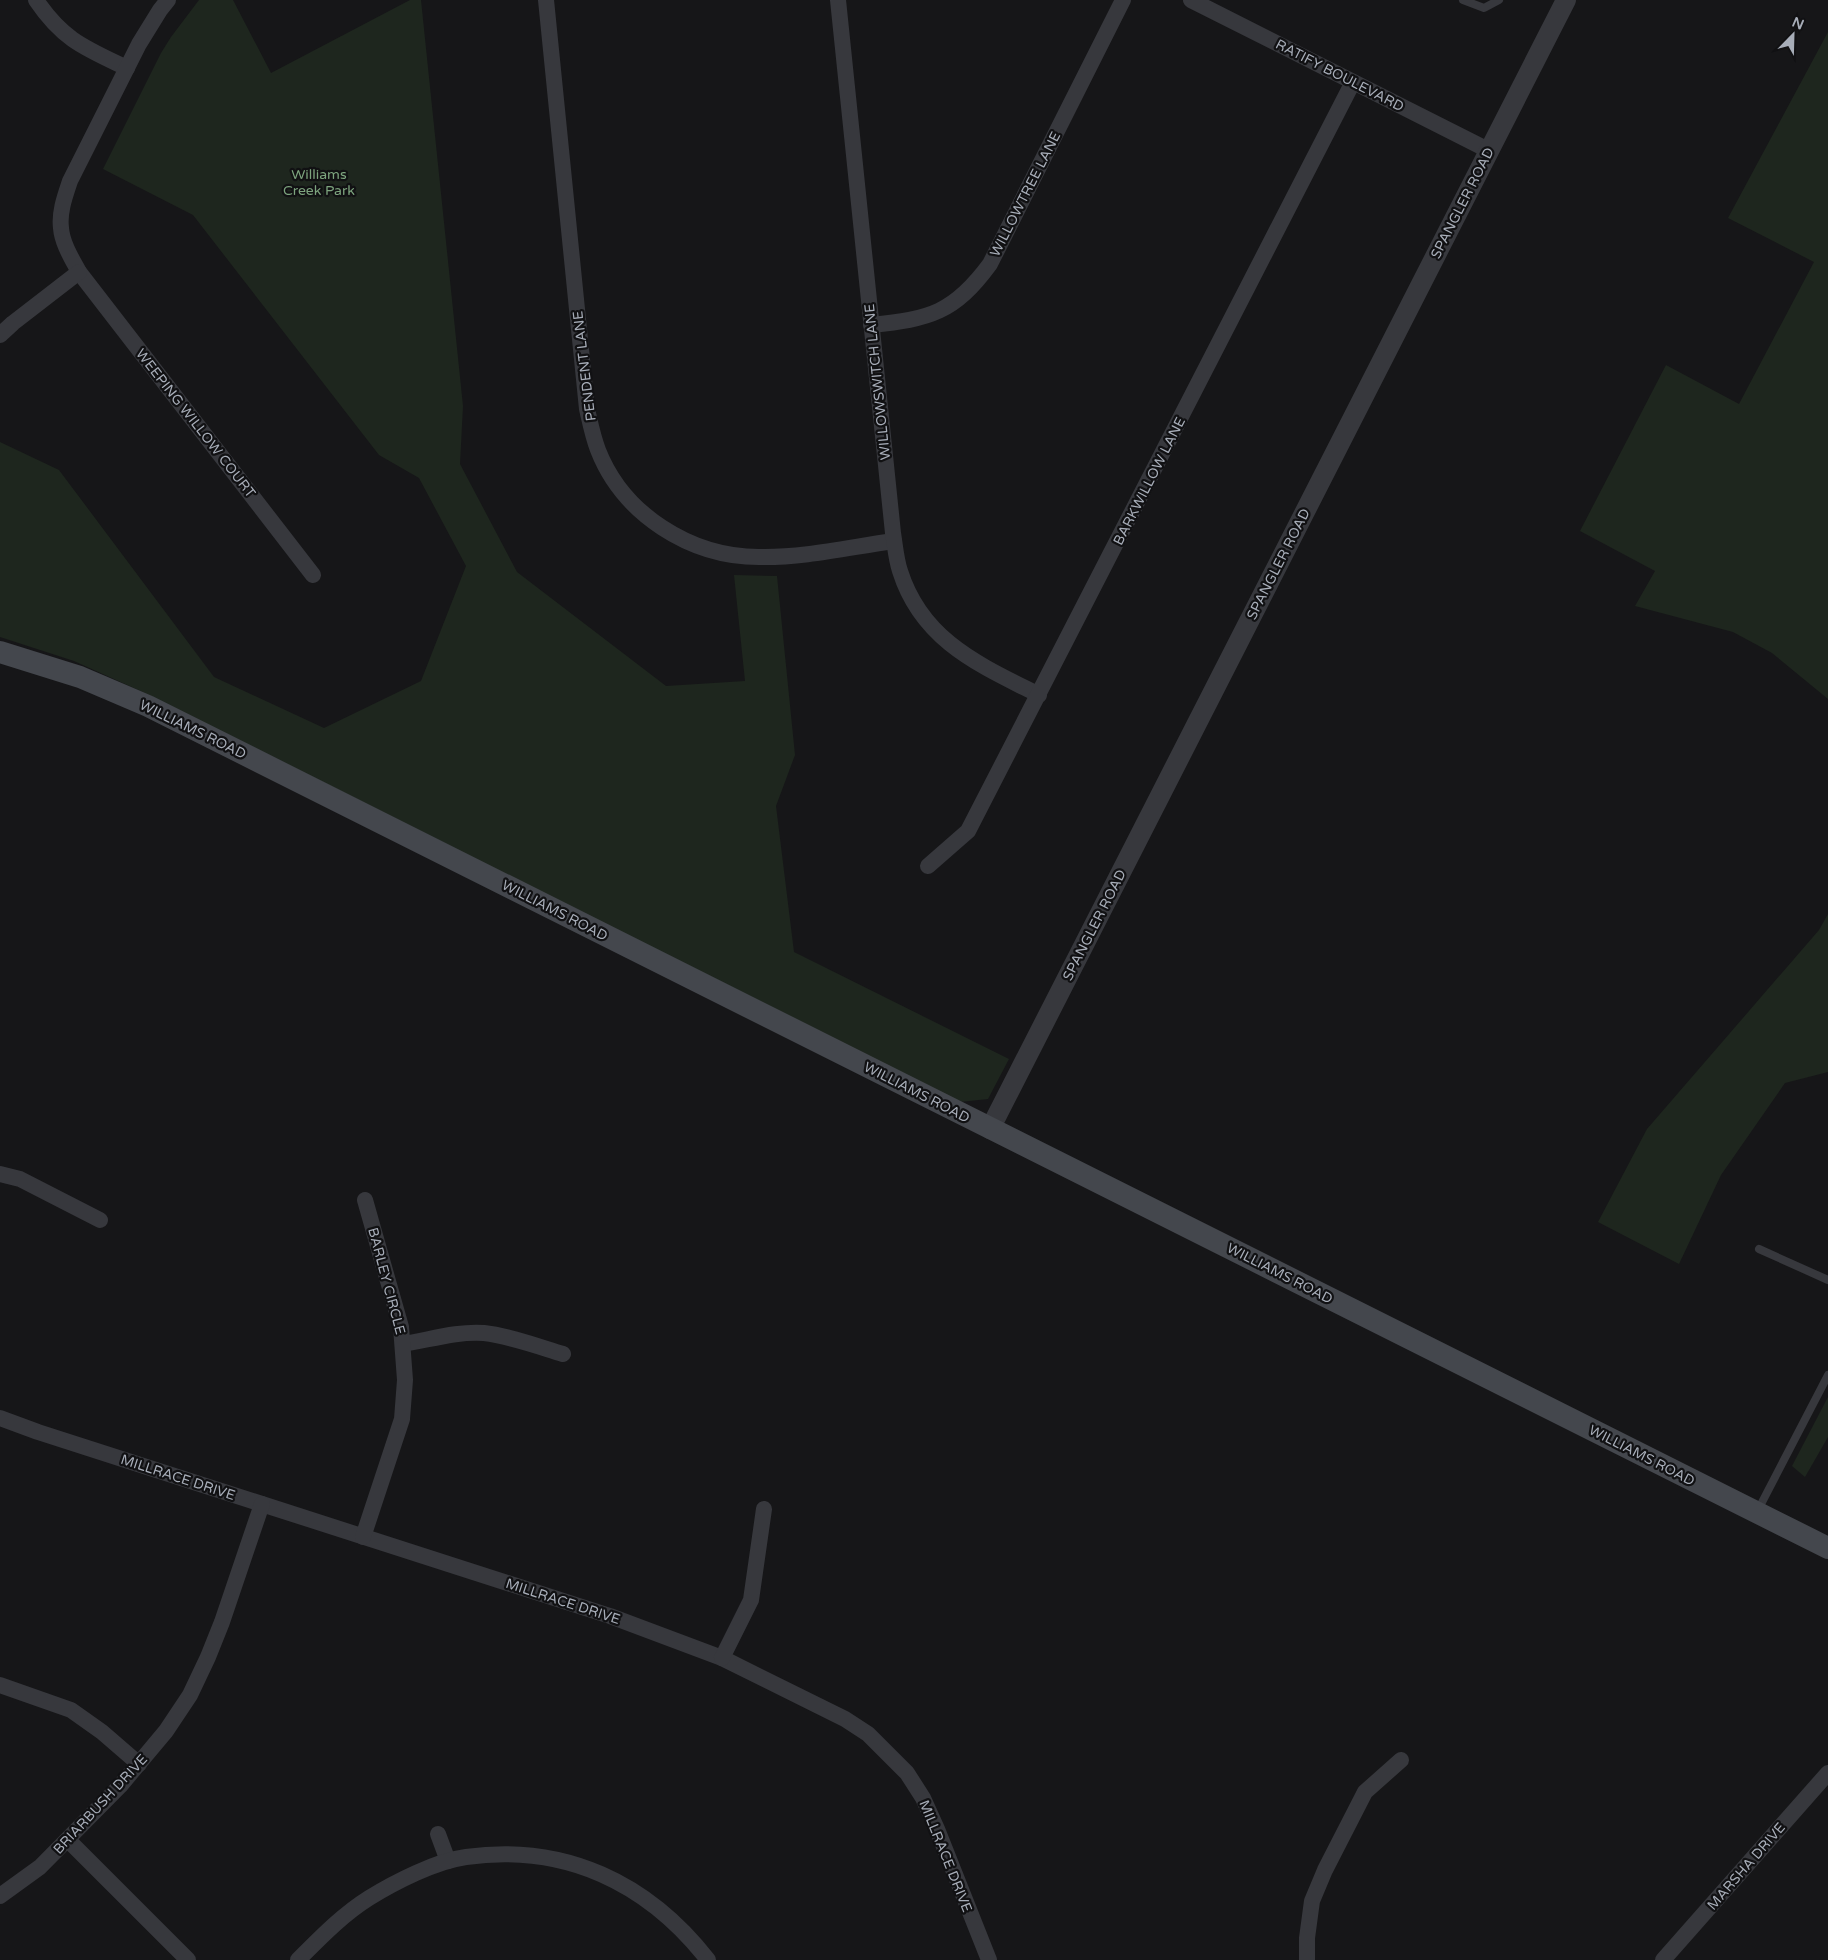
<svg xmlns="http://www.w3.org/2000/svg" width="1828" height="1960" font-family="'Varela Round',sans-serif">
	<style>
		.green { fill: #1e261e }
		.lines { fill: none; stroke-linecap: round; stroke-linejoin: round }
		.service { stroke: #37383d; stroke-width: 8 }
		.minor { stroke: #37383d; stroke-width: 16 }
		.tertiary { stroke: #37383d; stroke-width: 20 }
		.secondary { stroke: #44474d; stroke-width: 22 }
		.labels { text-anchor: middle; stroke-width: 4.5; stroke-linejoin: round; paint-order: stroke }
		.street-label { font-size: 14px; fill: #a7adb8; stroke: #111113 }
		.park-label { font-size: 14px; fill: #7da47e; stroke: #111113 }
	</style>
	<rect width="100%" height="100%" fill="#161618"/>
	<!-- green -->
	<g class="green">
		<path d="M199,0H233L271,73L410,0H421L463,406L460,464L517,572L666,686L745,681L734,575L777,576L795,755L776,806L794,952L1009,1059L988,1099L960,1102L156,698L74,661L0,637V442L59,470L214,677L324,728L421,681L466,566L419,478L379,455L193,215L103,169L161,53L171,37Z"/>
		<path d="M1828,32V699L1772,653L1733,632L1635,606L1655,571L1580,531L1666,365L1739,404L1814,262L1728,218Z"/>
		<path d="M1828,914V1072L1785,1083L1721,1175L1679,1264L1598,1222L1647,1129L1819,930Z"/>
		<path d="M1828,1397V1437L1805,1477L1792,1466Z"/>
	</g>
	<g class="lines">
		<!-- service -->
		<g class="service">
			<path d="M1463,0L1484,8L1499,0"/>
			<path d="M1759,1249L1828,1280"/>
			<path d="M1758,1510L1828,1375"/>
		</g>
		<!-- minor -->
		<g class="minor">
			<path d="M36,0C63,40 85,48 127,68"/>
			<path d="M168,0L160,10L139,44L70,181C65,196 59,212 61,228C62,243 72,259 79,272L313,575"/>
			<path d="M546,0L587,409C590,422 593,437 598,450C623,514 690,557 759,557C804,558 850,547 894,541"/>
			<path d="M838,0L893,533C895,545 896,559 900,571C922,641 980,665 1039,695"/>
			<path d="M1191,0L1488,150"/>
			<path d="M871,325C930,319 954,313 990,264L1123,0"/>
			<path d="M0,335L13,323L79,272"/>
			<path d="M928,866L968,831L1353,82"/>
			<path d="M0,1174L20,1179L100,1220"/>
			<path d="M403,1344C429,1340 457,1331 484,1333C510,1336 537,1346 563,1354"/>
			<path d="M0,1418L38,1432L610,1616L722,1658L845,1719L868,1734L907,1773L923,1798L937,1829L989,1960"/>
			<path d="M363,1537L402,1419L405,1380L401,1327L365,1200"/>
			<path d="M722,1658L751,1600L764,1509"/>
			<path d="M0,1685L71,1710L102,1732L139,1764"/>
			<path d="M438,1834L448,1861"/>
			<path d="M68,1840L188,1960"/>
			<path d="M0,1896L40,1867L120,1786L166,1731L190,1695L208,1657L222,1622L262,1504"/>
			<path d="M298,1960C320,1938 342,1915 369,1898C395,1882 436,1861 466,1857C565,1843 648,1883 708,1960"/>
			<path d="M1307,1960V1938L1312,1901L1325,1870L1365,1792L1401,1760"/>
			<path d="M1663,1960L1828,1773"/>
		</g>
		<!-- tertiary -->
		<path class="tertiary" d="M990,1129L1566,0"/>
		<!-- secondary -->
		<path class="secondary" d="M0,652L80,677L148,706L1828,1548"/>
	</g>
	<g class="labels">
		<!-- street labels -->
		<g class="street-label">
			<text transform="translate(1340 75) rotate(27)" y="5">RATIFY BOULEVARD</text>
			<text transform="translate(1025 194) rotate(-63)" y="5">WILLOWTREE LANE</text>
			<text transform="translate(1462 203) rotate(-63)" y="5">SPANGLER ROAD</text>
			<text transform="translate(584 366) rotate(-97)" y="5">PENDENT LANE</text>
			<text transform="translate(877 382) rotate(-96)" y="5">WILLOWSWITCH LANE</text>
			<text transform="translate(196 423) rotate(52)" y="5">WEEPING WILLOW COURT</text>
			<text transform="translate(1149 481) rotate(-63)" y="5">BARKWILLOW LANE</text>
			<text transform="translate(1278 564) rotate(-63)" y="5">SPANGLER ROAD</text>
			<text transform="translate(193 729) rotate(26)" y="5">WILLIAMS ROAD</text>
			<text transform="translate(555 910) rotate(27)" y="5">WILLIAMS ROAD</text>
			<text transform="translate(1094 925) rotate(-63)" y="5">SPANGLER ROAD</text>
			<text transform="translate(917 1092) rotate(27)" y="5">WILLIAMS ROAD</text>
			<text transform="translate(1280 1273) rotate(27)" y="5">WILLIAMS ROAD</text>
			<text transform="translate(387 1281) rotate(75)" y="5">BARLEY CIRCLE</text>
			<text transform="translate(1642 1455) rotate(27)" y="5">WILLIAMS ROAD</text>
			<text transform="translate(178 1477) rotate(18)" y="5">MILLRACE DRIVE</text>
			<text transform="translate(563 1601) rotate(18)" y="5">MILLRACE DRIVE</text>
			<text transform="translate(100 1804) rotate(-47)" y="5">BRIARBUSH DRIVE</text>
			<text transform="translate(946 1856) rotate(68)" y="5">MILLRACE DRIVE</text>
			<text transform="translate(1746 1866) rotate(-49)" y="5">MARSHA DRIVE</text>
		</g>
		<!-- park labels -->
		<g class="park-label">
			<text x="319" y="179">Williams<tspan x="319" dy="16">Creek Park</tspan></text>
		</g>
	</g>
	<!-- north arrow -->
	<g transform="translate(1793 35) rotate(23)" stroke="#111113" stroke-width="4" paint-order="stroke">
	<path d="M0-4L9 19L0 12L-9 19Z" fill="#a7adb8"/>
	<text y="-8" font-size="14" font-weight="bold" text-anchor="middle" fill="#a7adb8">N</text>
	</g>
</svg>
